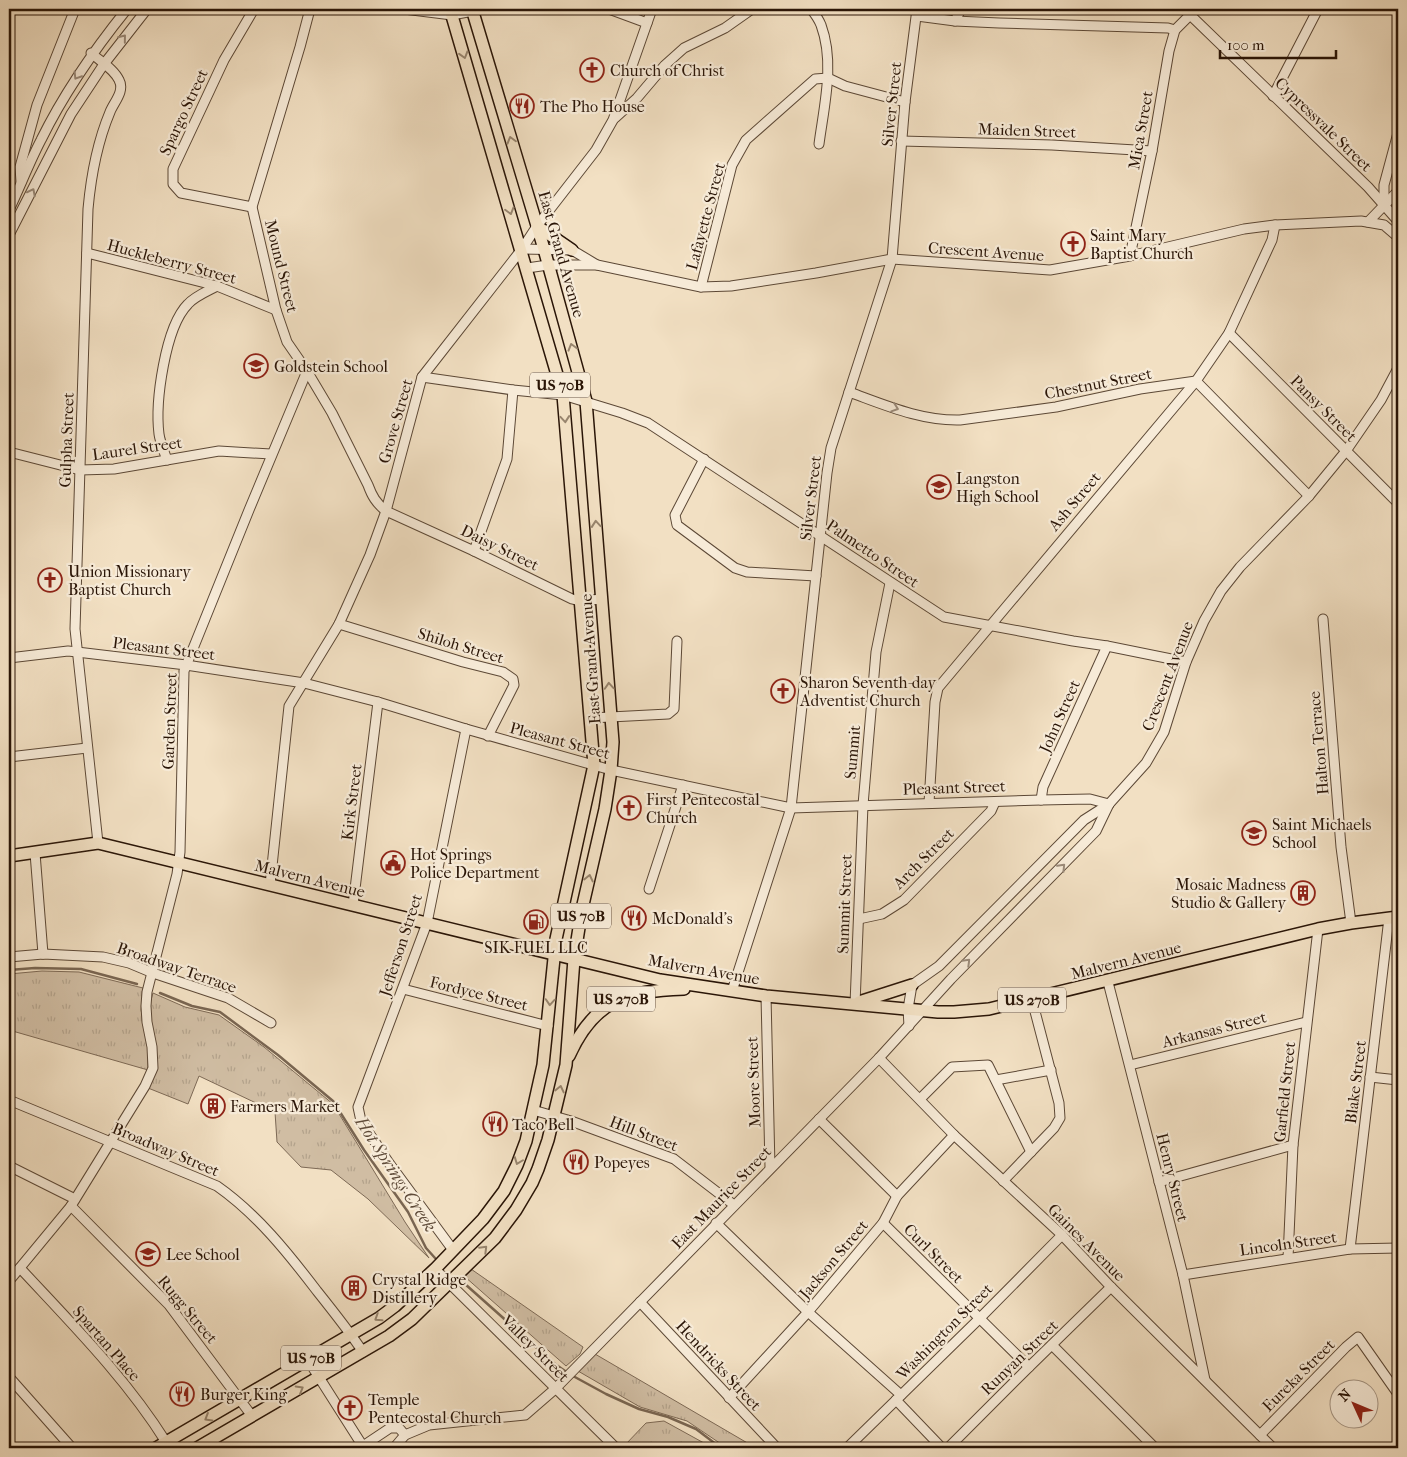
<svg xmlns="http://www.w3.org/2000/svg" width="1407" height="1457" font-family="'IM FELL French Canon',serif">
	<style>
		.grass { fill: url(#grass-tufts); stroke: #7d6955 }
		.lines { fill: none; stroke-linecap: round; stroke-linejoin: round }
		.stream { stroke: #796551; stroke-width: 2.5 }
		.minor-casing { stroke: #5c4836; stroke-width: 11 }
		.major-casing { stroke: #2a1507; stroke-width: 14 }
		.minor { stroke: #f7ebd8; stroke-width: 9 }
		.major { stroke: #f2e0c3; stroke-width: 11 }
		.oneway { stroke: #9b8b7a }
		.oneway2 { stroke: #98856e }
		.labels { text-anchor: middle; stroke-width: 4.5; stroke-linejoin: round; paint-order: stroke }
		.shield { fill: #f7ebd8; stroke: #685546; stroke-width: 1 }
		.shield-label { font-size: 15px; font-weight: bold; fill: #2a1507 }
		.poi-label { font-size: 16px; fill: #2a1507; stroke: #f7ebd8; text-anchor: start }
		.street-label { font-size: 16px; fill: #2a1507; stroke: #f7ebd8 }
		.water-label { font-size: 18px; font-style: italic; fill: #5f4b39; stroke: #f7ebd8 }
	</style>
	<defs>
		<pattern id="grass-tufts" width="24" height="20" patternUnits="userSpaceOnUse" patternTransform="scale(1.25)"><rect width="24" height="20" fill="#d0bda3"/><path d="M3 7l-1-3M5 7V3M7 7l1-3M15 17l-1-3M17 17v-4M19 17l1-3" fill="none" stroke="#b3a28b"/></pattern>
	</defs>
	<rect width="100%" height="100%" fill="#f2e0c3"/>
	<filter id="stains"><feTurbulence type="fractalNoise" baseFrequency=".004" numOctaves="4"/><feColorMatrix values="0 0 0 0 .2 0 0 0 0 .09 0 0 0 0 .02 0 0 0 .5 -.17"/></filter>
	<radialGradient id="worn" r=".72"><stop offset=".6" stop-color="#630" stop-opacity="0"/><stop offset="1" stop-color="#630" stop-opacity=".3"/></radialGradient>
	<!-- grass -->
	<g class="grass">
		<path d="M42,971L79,972L143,988L141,1010L148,1045V1070L9,1030V974Z"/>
		<path d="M153,993L185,1007L219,1015L264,1047L333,1104L405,1222L429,1258L368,1199L331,1170L301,1167L277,1142L275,1112L199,1076L188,1104L148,1088L157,1069L149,1007Z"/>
		<path d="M471,1269L583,1347L580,1354L566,1366L464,1276Z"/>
		<path d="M595,1354L756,1448H727L687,1421L640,1407L578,1371Z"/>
		<path d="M664,1421L713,1448H629L625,1445L646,1423Z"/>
	</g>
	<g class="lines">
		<!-- stream -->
		<g class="stream">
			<path d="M9,970L35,968L81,969L137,984"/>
			<path d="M160,993L192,1006L220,1012L278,1055L333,1101L364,1150L408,1212L426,1248L435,1258"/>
			<path d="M465,1284L555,1364L568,1373"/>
			<path d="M573,1376L606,1394L639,1409L668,1417L696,1429L721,1448"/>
		</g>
		<!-- minor casing -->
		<g class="minor-casing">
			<g id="minor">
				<path d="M310,9L300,47L252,207L276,310L287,342L307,371L332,413L368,485C372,496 376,503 386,511L474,551L572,599L580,601L602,599"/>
				<path d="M404,9L452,15L473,11"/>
				<path d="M609,9L647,23"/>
				<path d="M811,9C815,14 819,20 821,25C835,63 824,106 819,144"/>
				<path d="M1184,9L1368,187L1398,221"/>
				<path d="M917,16L955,21L999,23L1168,28L1175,30"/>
				<path d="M955,21L961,9"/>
				<path d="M91,53C100,61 114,69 119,80C125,91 114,102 110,112C97,143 91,176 88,209L75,629L98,843"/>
				<path d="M1273,96L1318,9"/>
				<path d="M615,118L637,98L665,65L684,48L725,28L752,9"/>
				<path d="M901,141L1052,145L1152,151"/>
				<path d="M21,182L20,167L37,105L75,9"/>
				<path d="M1384,206V185L1398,133"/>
				<path d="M252,207L181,193L173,184V169L224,60L254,9"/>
				<path d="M9,210C20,187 29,163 41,140C64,93 94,50 127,9"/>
				<path d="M1368,222L1398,191"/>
				<path d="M9,235L71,114L104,64L147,9"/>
				<path d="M522,249L572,250L597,265"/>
				<path d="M87,253L217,286L276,310"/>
				<path d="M1130,256L1152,151L1169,51L1175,30L1190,15"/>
				<path d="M527,268L548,265H597L701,287L731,286L816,273L892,259L1050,270L1130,256L1244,229L1275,225L1361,221L1384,225L1398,237"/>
				<path d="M701,287L732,165L746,140L815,79L828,78L845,86L905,102"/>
				<path d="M1229,333L1398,503"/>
				<path d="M422,377L513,390L563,395L622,413L648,423L944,617L1073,641L1107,646L1186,662"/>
				<path d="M849,392C885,405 921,421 960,420L1056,407L1140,389L1196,381L1309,496"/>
				<path d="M9,452L80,470L114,469L219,451L271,454"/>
				<path d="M704,459L675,515L677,525L735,568L747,572L816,576"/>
				<path d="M167,460C164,451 160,442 159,434C155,402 165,327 188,304C195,296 208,291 217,286"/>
				<path d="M474,551L507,459L513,390"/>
				<path d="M1323,619L1341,847L1351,923"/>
				<path d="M339,624L463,662L503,672L513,679L514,685L488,736"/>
				<path d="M9,658L68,651L77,652L186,665L304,683L378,702L466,729L611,770L791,808L1041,800L1090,799L1109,804"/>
				<path d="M591,718L668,714L674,709L677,641"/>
				<path d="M9,757L87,748"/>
				<path d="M1041,800L1043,787L1107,646"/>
				<path d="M929,803L935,702L938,688L1196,381L1229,333L1272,240L1275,225"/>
				<path d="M35,853L43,954"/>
				<path d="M270,885L289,706L339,624L370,555L386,511L422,377L522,249L537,226L596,150L613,120L652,9"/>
				<path d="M649,889L683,785"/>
				<path d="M353,905L378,702"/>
				<path d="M859,919L882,914L904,900L991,811L995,802"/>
				<path d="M9,957L43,954L103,957L129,963L153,973L228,998L271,1023"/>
				<path d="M1108,982L1183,1275L1205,1380"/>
				<path d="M403,989L548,1026"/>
				<path d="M732,991L791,808L827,473L831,448L892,259L905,102L917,9"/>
				<path d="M766,996L770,1167"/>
				<path d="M855,1004L863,805L876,652L890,583"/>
				<path d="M909,1026L908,1009L912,985L939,966L1084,820L1109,804L1146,763L1164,732L1186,662L1204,621L1221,591L1240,567L1309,496L1346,451L1381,400L1398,368"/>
				<path d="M879,1058L954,1135L1062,1235L1111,1287L1273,1448"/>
				<path d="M1130,1065L1306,1022"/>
				<path d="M1370,1077L1398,1080"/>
				<path d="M996,1080L1051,1070"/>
				<path d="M920,1099L952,1067L988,1065L1031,1152"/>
				<path d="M9,1100L217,1186C257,1214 288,1253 317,1291C333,1311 349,1331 363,1352"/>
				<path d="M533,1110L571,1121L674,1159L734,1205"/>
				<path d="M819,1119L897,1196"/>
				<path d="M9,1166L75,1199"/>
				<path d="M1003,1181L1054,1128L1060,1118L1059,1103L1032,1000"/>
				<path d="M1159,1182L1293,1145"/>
				<path d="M71,1206L169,1305L252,1416"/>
				<path d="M716,1223L808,1312L901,1395"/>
				<path d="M883,1223L1029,1367"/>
				<path d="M1350,1249L1389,918"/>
				<path d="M453,1250L389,1163L361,1121L358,1107L427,923L466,729"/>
				<path d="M1288,1258L1293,1145L1318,929"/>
				<path d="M20,1268C71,1323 126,1378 166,1442"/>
				<path d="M435,1269L616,1448"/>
				<path d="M1183,1275L1350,1249L1398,1248"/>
				<path d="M9,1281L71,1206L145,1086L153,1068L152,1047L147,1022L146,1006L147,992L177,874L180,852L184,671L249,510L307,371"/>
				<path d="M640,1302L777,1448"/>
				<path d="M1052,1345L1155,1448"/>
				<path d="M308,1360L364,1448"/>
				<path d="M9,1377L72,1448"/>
				<path d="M729,1398L808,1312L883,1223L897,1196L954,1135"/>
				<path d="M896,1400L942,1448"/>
				<path d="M1260,1435L1346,1347L1358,1337L1398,1394"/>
				<path d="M363,1446L390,1428H399L405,1435"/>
				<path d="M394,1448L405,1435L429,1425L525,1415L555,1389L879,1058L951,979L1096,831L1109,804"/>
				<path d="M847,1448L979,1319L1062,1235"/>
				<path d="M948,1448L1029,1367L1111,1287"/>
			</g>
		</g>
		<!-- major casing -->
		<g class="major-casing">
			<g id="major">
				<path d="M537,226L572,250"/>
				<path d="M9,856L98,843L660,980L766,996L938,1012H954L989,1009L1318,929L1351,923L1398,917"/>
				<path d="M859,1002L912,985"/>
				<path d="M569,1056C594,1000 626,991 684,989"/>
				<path d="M156,1448L379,1318L395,1306L435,1269L483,1219L504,1191L517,1165L526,1141L543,1065L556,939L594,765L563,395L450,9"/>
				<path d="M197,1448L389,1336L412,1319L495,1238L516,1210L532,1183L538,1169L548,1140L566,1065L574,959L582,909L605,809L611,770L613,742L586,401L544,249L472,9"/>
			</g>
		</g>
		<!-- minor -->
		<use href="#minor" class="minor"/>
		<!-- major -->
		<use href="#major" class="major"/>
	</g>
	<!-- one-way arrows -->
	<defs><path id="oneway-chevron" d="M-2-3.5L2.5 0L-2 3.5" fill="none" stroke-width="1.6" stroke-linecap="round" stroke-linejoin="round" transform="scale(1.25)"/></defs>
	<g class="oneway">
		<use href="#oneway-chevron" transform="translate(123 38) rotate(-51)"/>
		<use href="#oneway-chevron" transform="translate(77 76) rotate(122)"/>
		<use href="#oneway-chevron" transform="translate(32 192) rotate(-63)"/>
		<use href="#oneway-chevron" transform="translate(895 408) rotate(19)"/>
		<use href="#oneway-chevron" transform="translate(1062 867) rotate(-46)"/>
		<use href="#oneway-chevron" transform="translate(967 962) rotate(-45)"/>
	</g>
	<g class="oneway2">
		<use href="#oneway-chevron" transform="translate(464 55) rotate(73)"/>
		<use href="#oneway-chevron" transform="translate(511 140) rotate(-106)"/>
		<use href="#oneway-chevron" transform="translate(510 211) rotate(74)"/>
		<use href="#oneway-chevron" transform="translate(572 347) rotate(-106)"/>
		<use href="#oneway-chevron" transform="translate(565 419) rotate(85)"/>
		<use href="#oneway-chevron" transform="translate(596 524) rotate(-95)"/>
		<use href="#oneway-chevron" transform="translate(609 686) rotate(-94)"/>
		<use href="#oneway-chevron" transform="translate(589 878) rotate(-77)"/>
		<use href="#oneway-chevron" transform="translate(550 1002) rotate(94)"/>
		<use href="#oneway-chevron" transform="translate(560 1089) rotate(-77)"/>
		<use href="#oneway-chevron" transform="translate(518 1161) rotate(111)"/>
		<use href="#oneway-chevron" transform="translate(484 1249) rotate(-45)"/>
		<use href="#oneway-chevron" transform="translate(378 1318) rotate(147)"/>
		<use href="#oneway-chevron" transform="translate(300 1389) rotate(-30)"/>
		<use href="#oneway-chevron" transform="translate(208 1418) rotate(149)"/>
	</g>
	<!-- icons -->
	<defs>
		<g id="church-ring" transform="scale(1.25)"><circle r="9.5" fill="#f7ebd8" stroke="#8f2418" stroke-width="1.5"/><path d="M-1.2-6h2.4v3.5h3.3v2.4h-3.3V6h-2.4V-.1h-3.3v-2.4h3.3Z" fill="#8f2418"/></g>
		<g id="restaurant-ring" transform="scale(1.25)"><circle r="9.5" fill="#f7ebd8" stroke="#8f2418" stroke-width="1.5"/><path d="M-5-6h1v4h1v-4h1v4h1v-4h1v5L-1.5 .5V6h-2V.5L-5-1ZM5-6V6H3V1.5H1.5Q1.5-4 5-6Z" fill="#8f2418"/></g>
		<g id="school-ring" transform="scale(1.25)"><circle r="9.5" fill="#f7ebd8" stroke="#8f2418" stroke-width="1.5"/><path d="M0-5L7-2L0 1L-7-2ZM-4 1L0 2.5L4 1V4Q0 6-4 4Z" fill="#8f2418"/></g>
		<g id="civic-ring" transform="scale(1.25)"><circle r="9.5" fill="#f7ebd8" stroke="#8f2418" stroke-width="1.5"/><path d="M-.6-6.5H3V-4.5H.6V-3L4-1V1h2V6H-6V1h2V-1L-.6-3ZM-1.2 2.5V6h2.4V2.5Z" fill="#8f2418"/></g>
		<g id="building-ring" transform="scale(1.25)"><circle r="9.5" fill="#f7ebd8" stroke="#8f2418" stroke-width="1.5"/><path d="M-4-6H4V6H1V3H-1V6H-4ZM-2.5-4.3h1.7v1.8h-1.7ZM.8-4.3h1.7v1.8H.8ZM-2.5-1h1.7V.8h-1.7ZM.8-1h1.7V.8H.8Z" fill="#8f2418"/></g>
		<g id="fuel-ring" transform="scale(1.25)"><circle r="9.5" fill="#f7ebd8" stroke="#8f2418" stroke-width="1.5"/><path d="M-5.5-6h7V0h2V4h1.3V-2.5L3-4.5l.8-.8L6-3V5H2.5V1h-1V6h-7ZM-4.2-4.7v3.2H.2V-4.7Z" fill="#8f2418"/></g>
	</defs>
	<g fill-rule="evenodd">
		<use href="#church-ring" x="592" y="70"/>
		<use href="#restaurant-ring" x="522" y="106"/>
		<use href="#church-ring" x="1073" y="244"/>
		<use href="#school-ring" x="256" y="366"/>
		<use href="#school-ring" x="939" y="487"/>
		<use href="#church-ring" x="50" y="580"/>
		<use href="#church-ring" x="783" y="691"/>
		<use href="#church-ring" x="629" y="808"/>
		<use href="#school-ring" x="1254" y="833"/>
		<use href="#civic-ring" x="393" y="863"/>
		<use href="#building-ring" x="1303" y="893"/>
		<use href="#restaurant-ring" x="634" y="918"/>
		<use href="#fuel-ring" x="536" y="922"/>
		<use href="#building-ring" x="213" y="1106"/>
		<use href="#restaurant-ring" x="495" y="1124"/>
		<use href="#restaurant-ring" x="576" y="1162"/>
		<use href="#school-ring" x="148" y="1254"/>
		<use href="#building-ring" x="354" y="1288"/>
		<use href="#restaurant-ring" x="182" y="1394"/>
		<use href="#church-ring" x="350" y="1408"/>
	</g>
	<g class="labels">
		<!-- shield labels -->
		<g class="shield">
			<rect x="530" y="372.5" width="60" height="25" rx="4"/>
			<rect x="551" y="903.5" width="60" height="25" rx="4"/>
			<rect x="587" y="986.5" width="68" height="25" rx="4"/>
			<rect x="998" y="987.5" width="68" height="25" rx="4"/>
			<rect x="281" y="1345.5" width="60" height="25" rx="4"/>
		</g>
		<g class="shield-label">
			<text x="560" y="390">US 70B</text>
			<text x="581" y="921">US 70B</text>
			<text x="621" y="1004">US 270B</text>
			<text x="1032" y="1005">US 270B</text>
			<text x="311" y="1363">US 70B</text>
		</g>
		<!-- poi labels -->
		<g class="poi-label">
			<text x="610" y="76">Church of Christ</text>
			<text x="540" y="112">The Pho House</text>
			<text x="1090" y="241">Saint Mary<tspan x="1090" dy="18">Baptist Church</tspan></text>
			<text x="274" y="372">Goldstein School</text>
			<text x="956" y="484">Langston<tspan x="956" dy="18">High School</tspan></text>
			<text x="68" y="577">Union Missionary<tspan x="68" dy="18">Baptist Church</tspan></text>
			<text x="800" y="688">Sharon Seventh-day<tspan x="800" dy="18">Adventist Church</tspan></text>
			<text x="646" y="805">First Pentecostal<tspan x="646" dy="18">Church</tspan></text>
			<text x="1272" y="830">Saint Michaels<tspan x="1272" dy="18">School</tspan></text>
			<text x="410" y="860">Hot Springs<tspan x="410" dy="18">Police Department</tspan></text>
			<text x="1286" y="890" text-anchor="end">Mosaic Madness<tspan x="1286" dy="18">Studio &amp; Gallery</tspan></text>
			<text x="652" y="924">McDonald's</text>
			<text x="536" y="953" text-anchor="middle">SIK FUEL LLC</text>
			<text x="230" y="1112">Farmers Market</text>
			<text x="512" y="1130">Taco Bell</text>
			<text x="594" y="1168">Popeyes</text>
			<text x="166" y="1260">Lee School</text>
			<text x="372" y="1285">Crystal Ridge<tspan x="372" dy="18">Distillery</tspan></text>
			<text x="200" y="1400">Burger King</text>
			<text x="368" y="1405">Temple<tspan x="368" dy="18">Pentecostal Church</tspan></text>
		</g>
		<!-- street labels -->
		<g class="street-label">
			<text transform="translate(891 104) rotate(-84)" y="6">Silver Street</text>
			<text transform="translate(183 112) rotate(-65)" y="6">Spargo Street</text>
			<text transform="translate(1324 124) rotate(44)" y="6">Cypressvale Street</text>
			<text transform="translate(1027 130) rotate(2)" y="6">Maiden Street</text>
			<text transform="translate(1140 130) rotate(-80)" y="6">Mica Street</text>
			<text transform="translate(705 216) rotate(-75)" y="6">Lafayette Street</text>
			<text transform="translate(986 251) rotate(4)" y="6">Crescent Avenue</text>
			<text transform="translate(562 254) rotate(74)" y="6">East Grand Avenue</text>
			<text transform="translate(172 261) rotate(15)" y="6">Huckleberry Street</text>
			<text transform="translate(282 266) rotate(76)" y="6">Mound Street</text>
			<text transform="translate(1098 383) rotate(-11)" y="6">Chestnut Street</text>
			<text transform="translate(1324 408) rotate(45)" y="6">Pansy Street</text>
			<text transform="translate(395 421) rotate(-74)" y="6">Grove Street</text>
			<text transform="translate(66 440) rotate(-88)" y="6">Gulpha Street</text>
			<text transform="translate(137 448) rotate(-8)" y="6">Laurel Street</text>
			<text transform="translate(810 498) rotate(-83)" y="6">Silver Street</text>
			<text transform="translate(1074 501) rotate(-50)" y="6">Ash Street</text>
			<text transform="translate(500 547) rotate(26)" y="6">Daisy Street</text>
			<text transform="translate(873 553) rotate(34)" y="6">Palmetto Street</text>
			<text transform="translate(461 645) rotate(17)" y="6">Shiloh Street</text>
			<text transform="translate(164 648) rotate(7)" y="6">Pleasant Street</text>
			<text transform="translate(590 659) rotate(-94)" y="6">East Grand Avenue</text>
			<text transform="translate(1167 676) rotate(-69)" y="6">Crescent Avenue</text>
			<text transform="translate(1059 716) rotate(-66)" y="6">John Street</text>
			<text transform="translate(169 721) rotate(-88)" y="6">Garden Street</text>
			<text transform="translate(560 740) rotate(15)" y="6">Pleasant Street</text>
			<text transform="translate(1318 743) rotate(-95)" y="6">Halton Terrace</text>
			<text transform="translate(852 752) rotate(-85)" y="6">Summit</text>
			<text transform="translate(954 787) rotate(-2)" y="6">Pleasant Street</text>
			<text transform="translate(351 802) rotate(-83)" y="6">Kirk Street</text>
			<text transform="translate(923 858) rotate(-45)" y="6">Arch Street</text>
			<text transform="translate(310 878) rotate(14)" y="6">Malvern Avenue</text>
			<text transform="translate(844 904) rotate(-88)" y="6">Summit Street</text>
			<text transform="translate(400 945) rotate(-72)" y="6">Jefferson Street</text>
			<text transform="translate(1126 960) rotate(-14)" y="6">Malvern Avenue</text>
			<text transform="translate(177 967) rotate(19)" y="6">Broadway Terrace</text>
			<text transform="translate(704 969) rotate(10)" y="6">Malvern Avenue</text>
			<text transform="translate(479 993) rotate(14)" y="6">Fordyce Street</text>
			<text transform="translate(1214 1029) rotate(-14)" y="6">Arkansas Street</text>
			<text transform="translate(753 1082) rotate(-92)" y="6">Moore Street</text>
			<text transform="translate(1355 1082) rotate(-83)" y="6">Blake Street</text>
			<text transform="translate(1284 1092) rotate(-84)" y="6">Garfield Street</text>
			<text transform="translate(644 1133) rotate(21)" y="6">Hill Street</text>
			<text transform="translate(166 1149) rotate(23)" y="6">Broadway Street</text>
			<text transform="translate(1173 1177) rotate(76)" y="6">Henry Street</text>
			<text transform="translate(721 1197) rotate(-46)" y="6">East Maurice Street</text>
			<text transform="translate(1087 1242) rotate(45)" y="6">Gaines Avenue</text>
			<text transform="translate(1288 1243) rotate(-8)" y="6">Lincoln Street</text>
			<text transform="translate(934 1253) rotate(45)" y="6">Curl Street</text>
			<text transform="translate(833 1259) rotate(-50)" y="6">Jackson Street</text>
			<text transform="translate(188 1309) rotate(50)" y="6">Rugg Street</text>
			<text transform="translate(944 1331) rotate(-45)" y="6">Washington Street</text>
			<text transform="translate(107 1343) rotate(49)" y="6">Spartan Place</text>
			<text transform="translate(536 1348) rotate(45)" y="6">Valley Street</text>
			<text transform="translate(1019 1357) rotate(-44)" y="6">Runyan Street</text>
			<text transform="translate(719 1365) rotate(47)" y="6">Hendricks Street</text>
			<text transform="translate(1298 1375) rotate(-45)" y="6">Eureka Street</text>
		</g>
		<!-- water labels -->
		<g class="water-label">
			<text transform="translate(396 1174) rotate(57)" y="6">Hot Springs Creek</text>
		</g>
	</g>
	<!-- margin -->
	<rect width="1407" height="1457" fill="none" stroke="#f2e0c3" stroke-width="30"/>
	<rect x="10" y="10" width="1387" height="1437" fill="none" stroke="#2a1507" stroke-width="2.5"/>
	<rect x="15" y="15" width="1377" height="1427" fill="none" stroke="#2a1507"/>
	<!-- north arrow -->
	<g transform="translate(1354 1404) rotate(314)"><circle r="24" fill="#f7ebd8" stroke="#a59584"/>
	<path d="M0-4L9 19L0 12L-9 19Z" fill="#8f2418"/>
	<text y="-8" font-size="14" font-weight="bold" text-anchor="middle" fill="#2a1507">N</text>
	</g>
	<!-- scale -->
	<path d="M1220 50v8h116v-8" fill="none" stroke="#2a1507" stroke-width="2.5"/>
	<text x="1227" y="50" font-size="15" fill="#2a1507" stroke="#f7ebd8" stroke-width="4" paint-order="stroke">100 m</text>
	<rect width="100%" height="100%" filter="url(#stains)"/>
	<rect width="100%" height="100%" fill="url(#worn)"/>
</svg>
